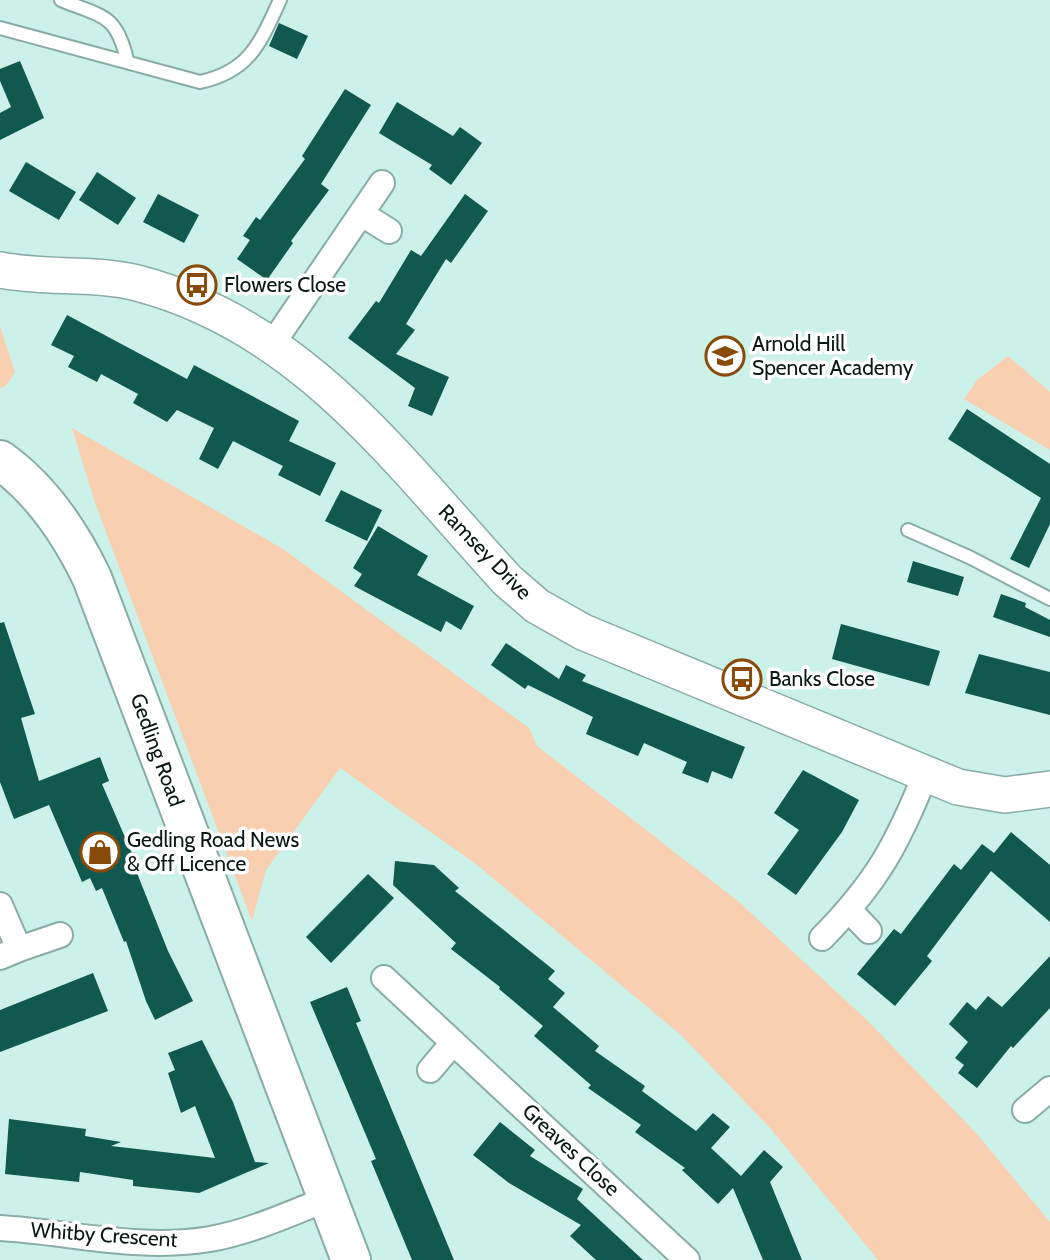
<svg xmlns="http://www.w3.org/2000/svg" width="1050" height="1260" font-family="Cabin,sans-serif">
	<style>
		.green { fill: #f8d0b1 }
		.building { fill: #11584e }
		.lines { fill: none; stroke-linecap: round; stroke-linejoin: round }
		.lane-casing { stroke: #89ada6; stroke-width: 16 }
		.street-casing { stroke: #89ada6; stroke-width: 28 }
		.secondary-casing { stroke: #89ada6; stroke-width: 38 }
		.primary-casing { stroke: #89ada6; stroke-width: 42 }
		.lane { stroke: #fff; stroke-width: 12 }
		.street { stroke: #fff; stroke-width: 24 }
		.secondary { stroke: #fff; stroke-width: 35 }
		.primary { stroke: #fff; stroke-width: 38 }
		.labels { text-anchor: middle; stroke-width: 7; stroke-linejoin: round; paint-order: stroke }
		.poi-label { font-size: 21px; fill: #0a1815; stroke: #fff; text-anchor: start }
		.street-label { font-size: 21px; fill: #0a1815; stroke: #fff }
	</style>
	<rect width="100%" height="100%" fill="#cbf1e9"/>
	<!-- green -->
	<g class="green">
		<path d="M0,326L15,372L6,386L0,388Z"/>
		<path d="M1008,356L1050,392V450L964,399L977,380Z"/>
		<path d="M72,428L283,549L529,728L537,746L738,901L866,1019L977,1134L1050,1222V1260H878L769,1127L682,1036L476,864L340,768L266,870L252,921L94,500Z"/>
	</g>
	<!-- building -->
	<g class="building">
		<path d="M279,23L308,36L297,59L269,46Z"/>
		<path d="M20,61L44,118L0,140V113L11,107L0,81V69Z"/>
		<path d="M345,89L371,105L321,184L329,190L291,241L293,243L267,280L237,259L250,240L243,236L256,217L260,220L305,159L302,156Z"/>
		<path d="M397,102L453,136L460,127L482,143L451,185L429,169L432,165L379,133Z"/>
		<path d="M26,162L76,192L59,220L9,191Z"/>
		<path d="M97,172L136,198L118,225L79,200Z"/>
		<path d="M158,194L199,215L184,243L143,222Z"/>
		<path d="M465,194L488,211L451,263L446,259L406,324L415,330L396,354L449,377L432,416L408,406L415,388L348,338L376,301L379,303L411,250L421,256Z"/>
		<path d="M67,315L187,379L194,365L299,421L289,441L336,463L320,496L278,475L283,466L233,441L218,469L199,459L214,428L177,410L167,422L133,403L138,394L101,374L97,382L68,367L74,356L51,345Z"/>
		<path d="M967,409L1050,464V524L1029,568L1010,559L1041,498L948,439Z"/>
		<path d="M341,490L382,510L367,541L325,521Z"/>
		<path d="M378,526L428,556L417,575L474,606L461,630L446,621L441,632L354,586L362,574L353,568Z"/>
		<path d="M913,561L964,577L958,596L907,582Z"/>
		<path d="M1001,594L1026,603L1025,607L1050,620V637L993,617Z"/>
		<path d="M4,622L35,714L21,718L39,781L100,757L109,781L102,784L140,872L137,873L168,951L193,1001L155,1020L146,1001L126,941L124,942L102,888L96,891L90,878L82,882L49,805L14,819L0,782V623Z"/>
		<path d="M841,624L940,651L929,686L832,659Z"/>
		<path d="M506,643L559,679L566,665L586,675L582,681L745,747L732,779L712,771L708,783L682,773L687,762L644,743L638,756L586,734L593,717L528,685L525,689L491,665Z"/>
		<path d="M979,654L1050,672V715L965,693Z"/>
		<path d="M803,770L859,800L842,832L796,895L767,874L799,830L774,813Z"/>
		<path d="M1011,832L1050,865V922L991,871L927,956L932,961L895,1006L857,974L894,929L901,934L954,864L961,870L982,844L994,853Z"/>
		<path d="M395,861L434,865L459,888L455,891L555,971L548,979L565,993L553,1007L599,1046L595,1051L645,1086L642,1091L696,1131L713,1113L730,1127L711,1148L741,1176L764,1150L783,1167L770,1182L802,1260H763L733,1188L718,1204L682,1170L685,1168L635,1132L641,1125L588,1088L591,1085L534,1036L543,1026L499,989L500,987L451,949L456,943L393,885Z"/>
		<path d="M368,874L394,898L331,963L306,937Z"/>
		<path d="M1050,956V1008L1013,1048L1011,1046L977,1088L958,1073L964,1065L955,1058L968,1042L949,1024L967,1002L976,1010L988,996L1002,1007Z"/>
		<path d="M93,973L108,1011L0,1052V1010Z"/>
		<path d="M347,987L361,1021L356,1023L454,1260H412L371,1161L376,1159L310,1002Z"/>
		<path d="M202,1040L233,1102L255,1162L269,1163L199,1193L133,1186V1180L80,1172L79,1182L5,1174L9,1119L86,1129L85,1136L121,1142L111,1146L215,1158L195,1106L181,1113L168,1073L175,1070L168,1053Z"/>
		<path d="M500,1122L535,1150L530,1156L583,1189L577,1199L643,1260H596L570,1236L581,1225L509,1183L473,1155Z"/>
	</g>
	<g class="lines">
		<!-- lane casing -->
		<g class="lane-casing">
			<g id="lane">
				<path d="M61,0C102,17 116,13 127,60"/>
				<path d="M0,28L200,82C250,71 260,43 280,0"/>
				<path d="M908,530L969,557L1050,599"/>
			</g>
		</g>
		<!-- street casing -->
		<g class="street-casing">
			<g id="street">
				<path d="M362,214L389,231"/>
				<path d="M273,343L382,183"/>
				<path d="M0,905L19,949L0,957"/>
				<path d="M849,910L869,931"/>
				<path d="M822,938C877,882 897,845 926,773"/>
				<path d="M19,949L60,935"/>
				<path d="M384,978L687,1260"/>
				<path d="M430,1070L452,1044"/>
				<path d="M1025,1110L1050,1089"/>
				<path d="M0,1228C69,1232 141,1251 210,1239C250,1232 289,1214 327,1199"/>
			</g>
		</g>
		<!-- secondary casing -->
		<g class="secondary-casing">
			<path id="secondary" d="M0,270C45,279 92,272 137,283C303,326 398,462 508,581L537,606L583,632L958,787L1005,795L1050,789"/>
		</g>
		<!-- primary casing -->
		<g class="primary-casing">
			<path id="primary" d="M0,460C42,490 70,532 92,578L351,1260"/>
		</g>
		<!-- lane -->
		<use href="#lane" class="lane"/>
		<!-- street -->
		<use href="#street" class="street"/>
		<!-- secondary -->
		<use href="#secondary" class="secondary"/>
		<!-- primary -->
		<use href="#primary" class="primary"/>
	</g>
	<!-- icons -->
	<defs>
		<g id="bus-ring" transform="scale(2.0125)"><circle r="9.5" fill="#fff" stroke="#884b09" stroke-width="1.5"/><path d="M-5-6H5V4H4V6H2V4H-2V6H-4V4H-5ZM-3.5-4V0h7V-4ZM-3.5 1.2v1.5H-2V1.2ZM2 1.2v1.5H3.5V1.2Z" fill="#884b09"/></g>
		<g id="school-ring" transform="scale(2.0125)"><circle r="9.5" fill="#fff" stroke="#884b09" stroke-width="1.5"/><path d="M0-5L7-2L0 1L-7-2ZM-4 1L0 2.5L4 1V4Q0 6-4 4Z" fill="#884b09"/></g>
		<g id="shop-ring" transform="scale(2.0125)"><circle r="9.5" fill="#fff" stroke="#884b09" stroke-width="1.5"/><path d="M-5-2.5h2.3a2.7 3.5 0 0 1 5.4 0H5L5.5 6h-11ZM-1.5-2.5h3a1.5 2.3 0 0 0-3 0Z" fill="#884b09"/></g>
	</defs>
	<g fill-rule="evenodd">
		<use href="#bus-ring" x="197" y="285"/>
		<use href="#school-ring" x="725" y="356"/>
		<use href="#bus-ring" x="742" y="679"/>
		<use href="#shop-ring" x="100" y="852"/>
	</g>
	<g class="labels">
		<!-- poi labels -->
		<g class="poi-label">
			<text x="224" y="292">Flowers Close</text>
			<text x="752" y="351">Arnold Hill<tspan x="752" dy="24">Spencer Academy</tspan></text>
			<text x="769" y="686">Banks Close</text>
			<text x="127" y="847">Gedling Road News<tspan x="127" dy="24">&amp; Off Licence</tspan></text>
		</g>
		<!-- street labels -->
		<g class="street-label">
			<text transform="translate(485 552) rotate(46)" y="7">Ramsey Drive</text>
			<text transform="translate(157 750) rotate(70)" y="7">Gedling Road</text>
			<text transform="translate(571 1150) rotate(43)" y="7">Greaves Close</text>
			<text transform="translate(104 1235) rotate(4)" y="7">Whitby Crescent</text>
		</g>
	</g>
</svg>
